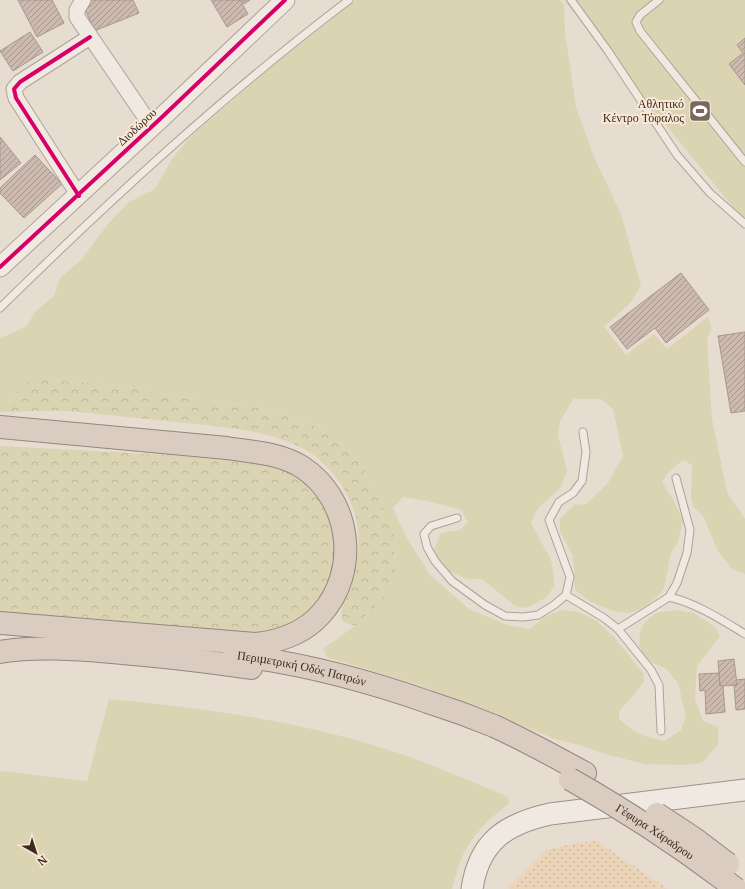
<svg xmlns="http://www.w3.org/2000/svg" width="745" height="889" font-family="'PT Serif',serif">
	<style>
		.grass { fill: #dad4b2 }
		.forest { fill: url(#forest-crowns) }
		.sand { fill: url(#sand-dots) }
		.building { fill: url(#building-hatch); stroke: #a8978f }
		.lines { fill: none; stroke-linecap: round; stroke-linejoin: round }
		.service-casing { stroke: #ada298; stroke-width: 9 }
		.minor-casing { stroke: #ada298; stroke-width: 17 }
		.tertiary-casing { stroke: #ada298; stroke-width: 21 }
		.secondary-casing { stroke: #9c9188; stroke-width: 23 }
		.motorway-casing { stroke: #92877f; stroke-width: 24 }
		.service { stroke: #efe9e2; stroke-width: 7 }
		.minor { stroke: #efe9e2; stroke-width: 15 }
		.tertiary { stroke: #efe9e2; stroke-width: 19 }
		.secondary { stroke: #efe9e2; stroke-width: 21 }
		.motorway { stroke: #daccc0; stroke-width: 22 }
		.motorway-bridge-casing { stroke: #92877f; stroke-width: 24; stroke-linecap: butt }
		.motorway-bridge { stroke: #daccc0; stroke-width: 22 }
		.cycleway-casing { stroke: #f8e9d6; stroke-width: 6 }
		.cycleway { stroke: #d6006c; stroke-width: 4 }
		.labels { text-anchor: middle; stroke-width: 4; stroke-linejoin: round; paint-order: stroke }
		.poi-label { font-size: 12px; fill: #3d291f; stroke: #f8e9d6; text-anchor: end }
		.street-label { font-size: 12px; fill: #3d291f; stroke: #f8e9d6 }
	</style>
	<defs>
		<pattern id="forest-crowns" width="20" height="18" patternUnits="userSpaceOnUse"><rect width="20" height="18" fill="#dad4b2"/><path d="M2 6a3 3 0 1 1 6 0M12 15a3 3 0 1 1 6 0" fill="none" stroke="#bcb699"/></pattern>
		<pattern id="sand-dots" width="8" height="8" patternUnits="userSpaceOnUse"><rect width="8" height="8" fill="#ebd4b7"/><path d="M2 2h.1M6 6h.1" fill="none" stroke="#cab69d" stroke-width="1.8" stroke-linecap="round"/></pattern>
		<pattern id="building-hatch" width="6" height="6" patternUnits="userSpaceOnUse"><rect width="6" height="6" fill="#ccbab0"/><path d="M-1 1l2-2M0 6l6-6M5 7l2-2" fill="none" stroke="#a7978f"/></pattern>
	</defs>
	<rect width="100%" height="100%" fill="#e7dcd0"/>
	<!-- grass -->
	<g class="grass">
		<path d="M356,0H560L564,5L565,32L576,107L593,155L621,214L641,285L632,301L604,327L626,355L654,334L667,349L708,317L712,329L707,338L712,419L727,492L745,519V574L732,569L718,551L703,516L693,507L691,496L692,465L683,460L668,473L662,482L673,499L683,521L677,544L671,553L664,588L656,598L643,608L629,613L613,611L591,602L575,590L573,556L560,532V519L574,505L586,504L608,483L623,456L613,409L601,399H573L560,422L558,435L567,471L559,490L538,508L531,523L551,560L555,586L544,599L526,608L515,606L482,579H468L448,571L433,552L441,533L460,530L468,522L461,510L428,501L403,497L393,508L405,535L431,576L469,609L507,625L530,629L543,618L560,610L579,612L595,620L614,637L643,673L644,682L632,697L619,711V719C634,733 646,738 665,741L681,730L686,716L678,683L666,669L647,660L639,646L640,631L645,622L656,613L676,610L694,613L715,627L720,636L697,666L695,699L703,721L718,727V744L702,763L685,765L645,764L605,754L583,746L555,739L482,708L413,683L329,658L325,654L324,648L355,626L369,612L395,574L394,532L370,481L357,460L340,444L311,424L262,407L209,402L117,385L49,380L14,396L9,404H0V339L1,338L27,326L35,312L54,296L60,278L81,260L108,224L129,202L155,189L172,159L193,134L274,65Z"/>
		<path d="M564,0H745V222Z"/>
		<path d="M109,699C205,708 300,721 392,751C432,764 470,781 508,797L509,804C490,817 472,835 462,857C458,867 455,878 452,889H0V771L87,781Z"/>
	</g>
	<!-- forest -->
	<g class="forest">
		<path d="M49,380L117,385L209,402L262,407L311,424L340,444L357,460L370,481L394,531L395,574L384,598L369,612L355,626L343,622C338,606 347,598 352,583C359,561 361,536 355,514C347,488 328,462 304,449C266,429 217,426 175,422C139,418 102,414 66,411C45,410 22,412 0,412V404H9L24,383Z"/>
		<path d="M0,446L245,459L289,470L312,489L321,499L334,530L335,556L330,584L309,612L298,620L282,628L265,633H203L89,618L0,613Z"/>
	</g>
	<!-- sand -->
	<path class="sand" d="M597,841L668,889H508L547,850L576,843Z"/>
	<!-- building -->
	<g class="building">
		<path d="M18,0H52L64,23L37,37Z"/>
		<path d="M91,0H133L139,13L94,31L83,3Z"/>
		<path d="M211,0H240L248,14L227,27Z"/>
		<path d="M241,0H250L244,4Z"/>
		<path d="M30,32L43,52L13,71L0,51Z"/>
		<path d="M745,38V85L729,64L743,53L737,45Z"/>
		<path d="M0,137L21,163L0,180Z"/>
		<path d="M35,155L62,184L24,218L0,193V188Z"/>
		<path d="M681,273L709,310L666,343L655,328L627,349L610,327Z"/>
		<path d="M745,332V411L731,413L718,336Z"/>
		<path d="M734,659L737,685L720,686L718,661Z"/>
		<path d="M719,673L720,686H723L725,712L706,714L705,690L700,691L699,674Z"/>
		<path d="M745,679V709L736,710L734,685H737L736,680Z"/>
	</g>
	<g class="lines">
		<!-- service casing -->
		<g class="service-casing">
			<g id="service">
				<path d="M571,0L608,51L677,155L710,193L745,224"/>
				<path d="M659,0L640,15L636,22L640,31L745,162"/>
				<path d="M0,308C111,199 225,94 349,0"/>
				<path d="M583,432L586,452L582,481L573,493L559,502L549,520L570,577L566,595L604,618L618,629L669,597C696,603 722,620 745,634"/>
				<path d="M457,518L431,526L424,534L427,547L435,561L452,581L485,605L505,616L524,617L538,615L554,605L566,595"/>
				<path d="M669,597L677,583L687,553L690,530L676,478"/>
				<path d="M618,629L651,670L659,685L661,731"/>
			</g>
		</g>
		<!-- minor casing -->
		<g class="minor-casing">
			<g id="minor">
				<path d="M83,0L77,10V17L152,127"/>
				<path d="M79,196L16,98L14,89L20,82L90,37"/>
			</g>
		</g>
		<!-- tertiary casing -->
		<g class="tertiary-casing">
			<path id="tertiary" d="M0,267L160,119L285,0"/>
		</g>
		<!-- secondary casing -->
		<g class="secondary-casing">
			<path id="secondary" d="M472,889C479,842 505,824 550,814L745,790"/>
		</g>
		<!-- motorway casing -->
		<g class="motorway-casing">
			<g id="motorway">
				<path d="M0,427L227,448C252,452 280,453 302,467C351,499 360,571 321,614C305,632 281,641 257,644L0,623"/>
				<path d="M0,652C37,646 75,649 112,652C159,656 205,661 251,668"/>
				<path id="s1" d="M234,655C301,663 365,680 428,702C450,709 472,717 494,726C525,740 555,757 585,773"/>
			</g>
		</g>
		<!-- service -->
		<use href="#service" class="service"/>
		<!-- minor -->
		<use href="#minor" class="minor"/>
		<!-- tertiary -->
		<use href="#tertiary" class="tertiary"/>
		<!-- secondary -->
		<use href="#secondary" class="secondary"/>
		<!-- motorway -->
		<use href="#motorway" class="motorway"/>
		<!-- motorway-bridge casing -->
		<g class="motorway-bridge-casing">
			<g id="motorway-bridge">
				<path id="s2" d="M570,779C628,812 683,848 736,889"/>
				<path d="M657,814L695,839L728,864"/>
			</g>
		</g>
		<!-- motorway-bridge -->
		<use href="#motorway-bridge" class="motorway-bridge"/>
		<!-- cycleway casing -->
		<g class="cycleway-casing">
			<g id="cycleway">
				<path d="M79,196L16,98L14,89L20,82L90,37"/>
				<path d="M0,267L160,119L285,0"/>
			</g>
		</g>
		<!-- cycleway -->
		<use href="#cycleway" class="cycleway"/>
	</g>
	<!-- icons -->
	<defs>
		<g id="stadium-square" transform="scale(1.15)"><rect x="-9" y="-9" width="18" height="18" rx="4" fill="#78685d" stroke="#f8e9d6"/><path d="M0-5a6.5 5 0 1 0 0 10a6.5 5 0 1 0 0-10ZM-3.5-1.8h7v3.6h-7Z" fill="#fff"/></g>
	</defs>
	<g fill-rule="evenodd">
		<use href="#stadium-square" x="700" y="111"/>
	</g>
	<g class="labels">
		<!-- poi labels -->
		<g class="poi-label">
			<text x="684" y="108">Αθλητικό<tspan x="684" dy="14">Κέντρο Τόφαλος</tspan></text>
		</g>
		<!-- street labels -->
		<g class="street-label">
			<text transform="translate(137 127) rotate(-43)" y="4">Διοδώρου</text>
			<text dy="4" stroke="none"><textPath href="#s1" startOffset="69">Περιμετρική Οδός Πατρών</textPath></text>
			<text dy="4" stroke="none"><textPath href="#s2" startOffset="100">Γέφυρα Χάραδρου</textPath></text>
		</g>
	</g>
	<!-- north arrow -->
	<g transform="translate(36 853) rotate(141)" stroke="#f8e9d6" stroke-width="3" paint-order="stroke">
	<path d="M0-3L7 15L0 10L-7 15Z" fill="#3d291f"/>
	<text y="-6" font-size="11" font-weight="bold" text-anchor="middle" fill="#3d291f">N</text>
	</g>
</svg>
